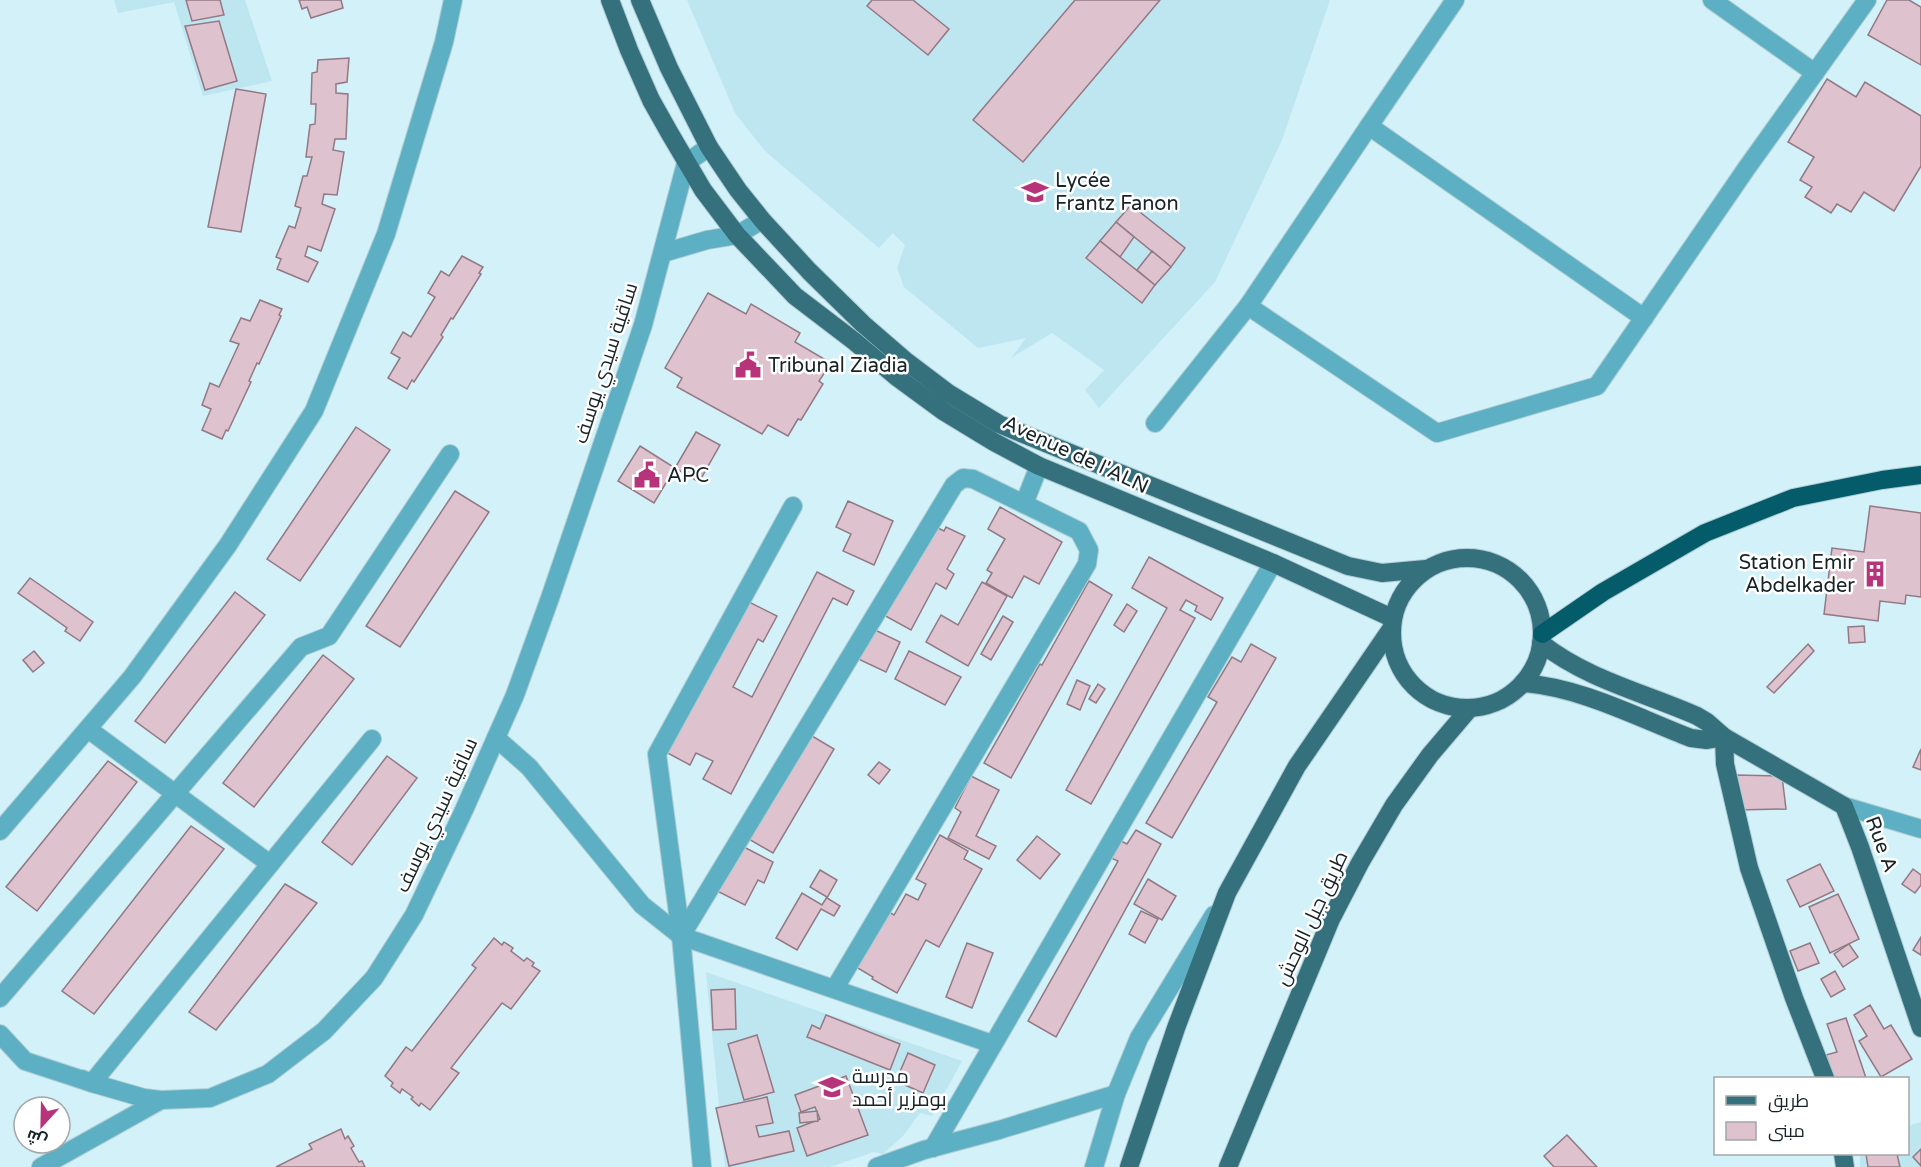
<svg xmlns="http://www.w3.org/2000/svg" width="1921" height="1167" font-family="'Varela Round',Cairo,sans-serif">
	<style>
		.built { fill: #bee6f1 }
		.building { fill: #dec2cd; stroke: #927983; stroke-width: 1.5 }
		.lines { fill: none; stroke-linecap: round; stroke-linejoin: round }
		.minor-casing { stroke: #b0ccd3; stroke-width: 20 }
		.major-casing { stroke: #b0ccd3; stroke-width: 20 }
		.highway-casing { stroke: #b0ccd3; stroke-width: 20 }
		.minor { stroke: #5db0c3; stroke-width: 18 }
		.major { stroke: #35707d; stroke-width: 18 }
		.highway { stroke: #045c6b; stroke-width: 18 }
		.labels { text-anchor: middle; stroke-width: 5; stroke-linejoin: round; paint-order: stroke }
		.poi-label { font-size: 20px; fill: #172325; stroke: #fff; text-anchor: start }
		.street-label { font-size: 20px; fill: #172325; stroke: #fff }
	</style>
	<rect width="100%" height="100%" fill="#d2f1f9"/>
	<!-- built -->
	<g class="built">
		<path d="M114,0H245L272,81L203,96L174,2L118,13Z"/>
		<path d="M687,0H1330L1282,140L1215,282L1099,408L1085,390L1104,370L1052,333L1011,358L1026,338L978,348L904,287L897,268L905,245L893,233L879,248L765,151L735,113Z"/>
		<path d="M706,972L962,1061L932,1116L920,1113L903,1136L883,1154L874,1152L830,1167H725Z"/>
		<path d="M1921,1122V1167H1860V1154H1908V1126Z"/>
	</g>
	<!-- building -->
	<g class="building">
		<path d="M186,0H220L224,15L192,21Z"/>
		<path d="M299,0H341L343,8L311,18L307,7L302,9Z"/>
		<path d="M872,0H913L949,29L928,55L867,6Z"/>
		<path d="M1075,0H1160L1023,162L973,120Z"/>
		<path d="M1887,0H1909L1921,7V65L1868,35Z"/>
		<path d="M219,21L237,81L205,90L185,26Z"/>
		<path d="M349,58L347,82L336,84V93L348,94L346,139H335L333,150L344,152L337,195L324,194L322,204L335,209L321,251L308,246L305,256L318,262L308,282L277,269L281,259L276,257L289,226L295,228L301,208L295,206L303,176H307L312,157H306L310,125L315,124L316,104H311L312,73L317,72L318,60Z"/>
		<path d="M1827,79L1856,97L1865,82L1921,116V166L1894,211L1864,192L1851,212L1837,204L1831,213L1805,197L1812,187L1800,180L1814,157L1788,142Z"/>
		<path d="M236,89L266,94L241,232L208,227Z"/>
		<path d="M1131,205L1185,248L1171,267L1116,222Z"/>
		<path d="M1116,222L1134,237L1120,257L1100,241Z"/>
		<path d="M1100,241L1155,285L1142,303L1086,258Z"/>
		<path d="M1152,251L1171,267L1155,285L1137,270Z"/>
		<path d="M462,256L483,267L479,273L481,274L453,319L451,318L441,335L443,337L414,382L412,380L407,389L388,378L400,358L391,353L403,332L411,337L435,297L428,293L441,271L449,276Z"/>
		<path d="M708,293L746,314L751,304L800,333L795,342L831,363L819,381L823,384L801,420L798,419L788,436L768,425L762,434L677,387L682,378L665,368Z"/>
		<path d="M260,300L282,309L279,315L281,316L259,364L257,363L249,381L251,382L228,431L226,430L222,439L202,430L211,409L202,405L210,383L219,387L239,344L230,341L241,318L250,321Z"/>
		<path d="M356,427L390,450L300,581L267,559Z"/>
		<path d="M696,432L720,445L699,482L675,468Z"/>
		<path d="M640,446L675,468L654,503L618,481Z"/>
		<path d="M455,491L489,512L400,647L366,626Z"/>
		<path d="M848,501L893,521L874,565L843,551L851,534L836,527Z"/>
		<path d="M1870,506L1921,513V597L1906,595L1905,604L1880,601L1878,621L1824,614L1832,548L1864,552Z"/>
		<path d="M1000,507L1062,542L1039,584L1024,576L1012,598L986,583L992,573L987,570L1005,539L988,529Z"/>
		<path d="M932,525L944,531L946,527L965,536L947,569L954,574L946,589L936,583L911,630L880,613Z"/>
		<path d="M1149,557L1223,598L1211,620L1195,611L1197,606L1186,600L1180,610L1195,618L1091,804L1066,790L1167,608L1132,588Z"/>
		<path d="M817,572L854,591L847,605L833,598L731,794L703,779L713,761L696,753L690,765L662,750L739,597L777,616L763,642L758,639L733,687L752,697Z"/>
		<path d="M30,578L93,622L80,641L65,631L67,628L18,593Z"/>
		<path d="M1089,581L1112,595L1011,778L984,763L1040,664L1042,665Z"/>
		<path d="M982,582L1007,596L968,666L926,642L941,615L958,625Z"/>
		<path d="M235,592L265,615L165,743L135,721Z"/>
		<path d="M1127,604L1137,611L1124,632L1114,625Z"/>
		<path d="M1003,616L1013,622L991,660L981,654Z"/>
		<path d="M1864,626L1865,642L1849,643L1848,627Z"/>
		<path d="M871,628L900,642L886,672L856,658Z"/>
		<path d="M1251,644L1276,658L1172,838L1146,823L1217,702L1208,697L1232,657L1241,662Z"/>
		<path d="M1808,644L1814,651L1774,693L1767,687Z"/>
		<path d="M34,651L44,663L33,672L23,660Z"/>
		<path d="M909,651L961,677L945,705L895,679Z"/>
		<path d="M323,655L354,679L254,807L223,783Z"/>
		<path d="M1077,680L1090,686L1080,710L1067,704Z"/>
		<path d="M1098,684L1105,689L1096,703L1089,699Z"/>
		<path d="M807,733L834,749L773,853L747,838Z"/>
		<path d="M1921,749V770L1913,767Z"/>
		<path d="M387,756L417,778L352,865L322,842Z"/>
		<path d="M108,761L137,782L37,911L6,887Z"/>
		<path d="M879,762L890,770L879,784L868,775Z"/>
		<path d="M1736,775L1782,776L1786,809L1737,810Z"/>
		<path d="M971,776L999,790L976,836L996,846L989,859L948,838L961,812L955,808Z"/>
		<path d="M191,826L224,849L94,1014L62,991Z"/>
		<path d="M1136,830L1161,844L1056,1037L1028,1021L1118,861L1111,858L1121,841L1127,844Z"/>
		<path d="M940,835L968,851L964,859L982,869L939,947L926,940L897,993L872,979L873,977L856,967L887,911L894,915L906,894L918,900L926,884L916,879Z"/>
		<path d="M1037,836L1060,854L1040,879L1017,860Z"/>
		<path d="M740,845L773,862L764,883L758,880L745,905L717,891Z"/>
		<path d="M1820,864L1834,891L1800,907L1787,880Z"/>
		<path d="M1913,869L1921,875V885L1915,893L1902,884Z"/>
		<path d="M820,870L837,880L827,898L840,906L834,916L821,909L797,950L776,938L802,893L822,905L827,897L810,887Z"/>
		<path d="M1148,879L1176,896L1162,920L1134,904Z"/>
		<path d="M285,884L317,903L216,1030L189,1012Z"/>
		<path d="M1838,894L1859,939L1830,953L1809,907Z"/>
		<path d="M1141,911L1158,919L1145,943L1129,934Z"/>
		<path d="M1921,937V955L1913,950Z"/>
		<path d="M494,938L502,945L504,942L513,948L511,951L524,961L527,958L534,963L532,966L540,971L511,1009L502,1003L451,1068L459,1073L430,1110L421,1103L419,1106L411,1099L413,1097L402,1089L400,1093L391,1086L393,1083L385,1076L406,1047L412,1051L476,968L472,965Z"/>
		<path d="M967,943L993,953L972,1008L946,997Z"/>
		<path d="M1810,943L1819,963L1798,971L1790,951Z"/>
		<path d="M1849,944L1858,957L1843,967L1834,954Z"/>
		<path d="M1835,971L1845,989L1831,997L1821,979Z"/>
		<path d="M735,989L736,1029L713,1030L711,990Z"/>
		<path d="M1870,1005L1884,1029L1891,1025L1912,1059L1881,1077L1859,1041L1867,1036L1854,1015Z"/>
		<path d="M826,1015L900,1044L890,1070L807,1037L812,1025L820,1029Z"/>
		<path d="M1846,1018L1866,1078H1834L1826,1055L1837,1052L1827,1024Z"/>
		<path d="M757,1035L774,1092L744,1100L728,1044Z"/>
		<path d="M908,1053L935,1065L923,1093L896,1081Z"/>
		<path d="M846,1076L868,1135L807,1156L797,1128L820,1119L815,1107L801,1112L795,1095Z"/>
		<path d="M767,1097L773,1123L756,1126L759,1137L789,1131L794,1151L729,1166L716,1108Z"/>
		<path d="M817,1111L818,1121L800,1123L799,1113Z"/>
		<path d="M341,1129L345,1139L348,1136L354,1146L351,1148L359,1162L362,1161L365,1167H276L312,1149L309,1144Z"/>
		<path d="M1567,1135L1597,1167H1554L1544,1156Z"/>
		<path d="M1921,1149V1166L1913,1157Z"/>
		<path d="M1866,1154H1897L1900,1167H1868Z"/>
	</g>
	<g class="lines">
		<!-- minor casing -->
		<g class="minor-casing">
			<g id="minor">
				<path d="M1712,0L1815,73"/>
				<path d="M1369,126L1455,0"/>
				<path d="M663,253L707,240L737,235L762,220"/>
				<path d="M1248,306L1369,126L1644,318"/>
				<path d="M1155,423L1248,306L1437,433L1597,386L1746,169L1867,0"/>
				<path d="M1024,504L1039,466"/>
				<path d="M88,729L270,864"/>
				<path d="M496,738L529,767L642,905L681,936L992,1044"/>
				<path d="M1844,806L1921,829"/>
				<path d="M0,831L132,677L228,545L314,411L386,234L444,42L453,0"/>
				<path d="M681,936L954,485L963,478L973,479L1079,531L1089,550L1087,564L835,988"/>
				<path d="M0,998L301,647L329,636L450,454"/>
				<path d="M0,1034L25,1061L92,1083L144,1098L161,1100L210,1098L268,1074L324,1031L374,978L414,915L464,810L515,695L550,598L643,325L686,163L709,147"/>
				<path d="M82,1079L92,1083L372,739"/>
				<path d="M933,1148L1273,563"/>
				<path d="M41,1167L161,1100"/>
				<path d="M702,1167L681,936L657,754L793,506"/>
				<path d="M877,1167L924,1150L999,1130L1116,1094"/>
				<path d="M1094,1167L1116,1094L1139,1038L1214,915"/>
			</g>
		</g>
		<!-- major casing -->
		<g class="major-casing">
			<g id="major">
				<path d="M610,0L629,50L651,100L669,132L703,190L737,235L795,296L854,341L898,378L943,411L994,442L1039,466L1273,563L1392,618"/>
				<path d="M640,0L669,68L709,147L738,190L762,220L809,271L863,324L907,362L948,393L999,424L1348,566L1382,573L1426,569"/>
				<circle cx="1467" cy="633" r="75"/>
				<path d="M1541,643C1586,679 1645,693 1697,716L1707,722L1724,737L1844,806L1860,847L1921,1028"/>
				<path d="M1523,683C1583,688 1636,717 1691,738L1707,740L1724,737"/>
				<path d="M1724,737L1725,764L1749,868L1794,998L1825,1078"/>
				<path d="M1843,1154L1845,1167"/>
				<path d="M1129,1167L1176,1028L1227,893L1297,766L1391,629"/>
				<path d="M1228,1167L1331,919L1360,863L1394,805L1430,755L1470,708"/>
			</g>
		</g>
		<!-- highway casing -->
		<g class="highway-casing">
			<path id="highway" d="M1542,634L1603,592L1705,533L1793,498L1882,480L1921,475"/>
		</g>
		<!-- minor -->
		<use href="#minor" class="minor"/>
		<!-- major -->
		<use href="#major" class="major"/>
		<!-- highway -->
		<use href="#highway" class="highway"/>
	</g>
	<!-- icons -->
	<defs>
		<g id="school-bare" transform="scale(2.07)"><path d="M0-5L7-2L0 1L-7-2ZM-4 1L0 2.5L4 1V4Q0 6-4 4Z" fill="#b7347a" stroke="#fff" stroke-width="2.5" paint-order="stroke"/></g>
		<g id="civic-bare" transform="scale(2.07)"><path d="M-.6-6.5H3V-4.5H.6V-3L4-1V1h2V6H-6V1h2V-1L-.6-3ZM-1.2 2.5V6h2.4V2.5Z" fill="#b7347a" stroke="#fff" stroke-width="2.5" paint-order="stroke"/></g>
		<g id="building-bare" transform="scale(2.07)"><path d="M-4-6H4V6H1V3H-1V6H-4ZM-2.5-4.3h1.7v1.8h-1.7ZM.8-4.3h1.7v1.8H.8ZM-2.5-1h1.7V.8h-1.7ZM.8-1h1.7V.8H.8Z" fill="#b7347a" stroke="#fff" stroke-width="2.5" paint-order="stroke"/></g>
	</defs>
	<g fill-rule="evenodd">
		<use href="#school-bare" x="1035" y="192"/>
		<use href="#civic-bare" x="748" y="365"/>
		<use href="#civic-bare" x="647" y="475"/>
		<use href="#building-bare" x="1875" y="574"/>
		<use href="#school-bare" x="832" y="1087"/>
	</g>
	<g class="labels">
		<!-- poi labels -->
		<g class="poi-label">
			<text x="1055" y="187">Lycée<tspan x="1055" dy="23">Frantz Fanon</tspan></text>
			<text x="768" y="372">Tribunal Ziadia</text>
			<text x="667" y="482">APC</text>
			<text x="1855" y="569" text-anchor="end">Station Emir<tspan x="1855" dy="23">Abdelkader</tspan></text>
			<text x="852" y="1083">مدرسة<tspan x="852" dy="23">بومزير أحمد</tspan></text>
		</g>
		<!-- street labels -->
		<g class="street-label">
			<text transform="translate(605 363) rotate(-72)" y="7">ساقية سيدي يوسف</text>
			<text transform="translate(1076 454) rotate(25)" y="7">Avenue de l'ALN</text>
			<text transform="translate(436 815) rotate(-65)" y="7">ساقية سيدي يوسف</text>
			<text transform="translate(1882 844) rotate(70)" y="7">Rue A</text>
			<text transform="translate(1311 918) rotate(-65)" y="7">طريق جبل الوحش</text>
		</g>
	</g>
	<!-- legend -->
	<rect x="1714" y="1077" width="195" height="78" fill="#ffffff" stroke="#a2a7a8" stroke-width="1.5"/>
	<rect x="1726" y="1096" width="30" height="9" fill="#35707d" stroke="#a2a7a8" stroke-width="1.5"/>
	<text x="1768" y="1107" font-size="18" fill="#172325">طريق</text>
	<rect x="1726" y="1122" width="30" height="18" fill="#dec2cd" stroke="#a2a7a8" stroke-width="1.5"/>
	<text x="1768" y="1137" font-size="18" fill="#172325">مبنى</text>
	<!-- north arrow -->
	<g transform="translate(42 1125) rotate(202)"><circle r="28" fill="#ffffff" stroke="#a2a7a8" stroke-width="1.5"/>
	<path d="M0-4.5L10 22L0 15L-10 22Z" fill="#b7347a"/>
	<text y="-9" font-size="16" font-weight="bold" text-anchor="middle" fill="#172325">ش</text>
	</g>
</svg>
